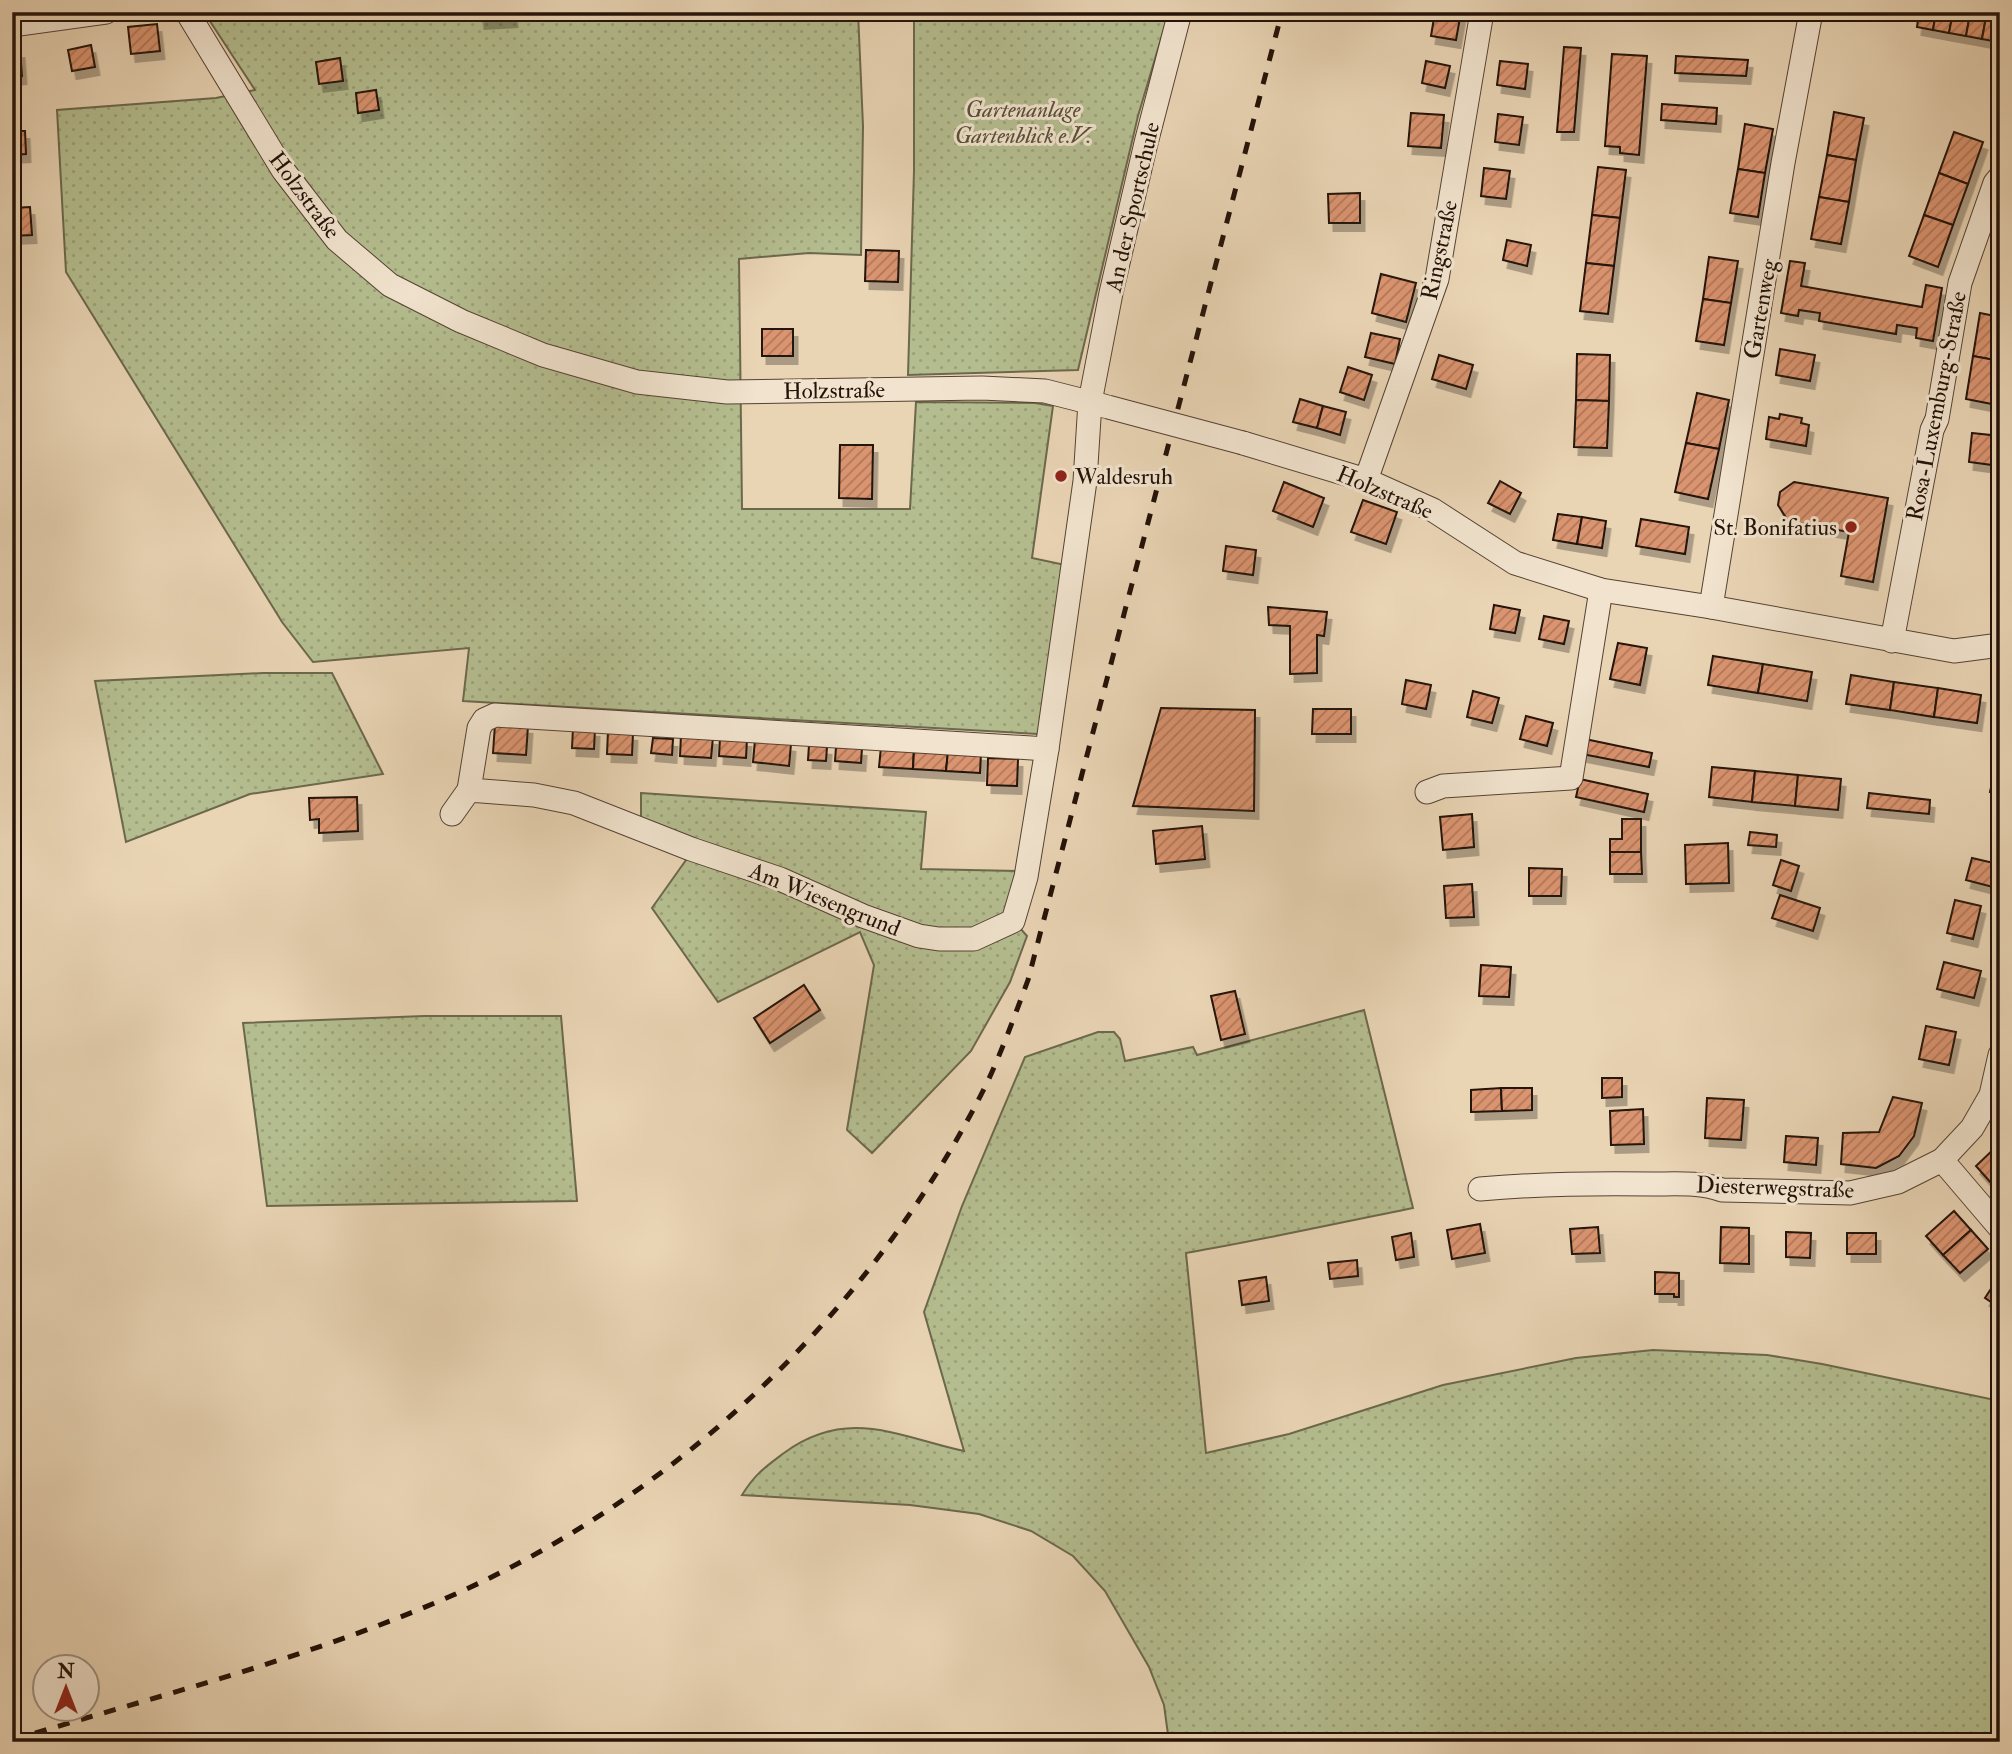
<svg xmlns="http://www.w3.org/2000/svg" width="2012" height="1754" font-family="'IM FELL Double Pica',serif">
	<style>
		.garden { fill: url(#garden-dots); stroke: #6c684c; stroke-width: 2 }
		.building { fill: url(#building-hatch); stroke: #241208; stroke-width: 2; filter: url(#shadow) }
		.lines { fill: none; stroke-linecap: round; stroke-linejoin: round }
		.minor-casing { stroke: #554233; stroke-width: 25 }
		.minor { stroke: #f1e3ce; stroke-width: 23 }
		.rail { stroke: #241208; stroke-width: 5; stroke-dasharray: 12 12; stroke-linecap: butt }
		.minor-bridge-casing { stroke: #554233; stroke-width: 25; stroke-linecap: butt }
		.minor-bridge { stroke: #f1e3ce; stroke-width: 23 }
		.poi-dot { fill: #8f2418; stroke: #f1e3ce; stroke-width: 2.5 }
		.labels { text-anchor: middle; stroke-width: 6; stroke-linejoin: round; paint-order: stroke }
		.park-label { font-size: 23px; font-style: italic; fill: #564e37; stroke: #f1e3ce }
		.street-label { font-size: 23px; fill: #241208; stroke: #f1e3ce }
		.poi-label { font-size: 23px; fill: #241208; stroke: #f1e3ce; text-anchor: start }
	</style>
	<defs>
		<pattern id="garden-dots" width="8" height="8" patternUnits="userSpaceOnUse" patternTransform="scale(1.75)"><rect width="8" height="8" fill="#b4bd8f"/><path d="M2 2h.1M6 6h.1" fill="none" stroke="#9ba17a" stroke-width="1.8" stroke-linecap="round"/></pattern>
		<pattern id="building-hatch" width="6" height="6" patternUnits="userSpaceOnUse" patternTransform="scale(1.75)"><rect width="6" height="6" fill="#db9470"/><path d="M-1 1l2-2M0 6l6-6M5 7l2-2" fill="none" stroke="#b1775a"/></pattern>
		<filter id="shadow"><feDropShadow dx="4.5" dy="8" stdDeviation="0" flood-color="#0004"/></filter>
	</defs>
	<rect width="100%" height="100%" fill="#e9d4b4"/>
	<filter id="stains"><feTurbulence type="fractalNoise" baseFrequency=".00286" numOctaves="4"/><feColorMatrix values="0 0 0 0 .2 0 0 0 0 .09 0 0 0 0 .02 0 0 0 .5 -.17"/></filter>
	<radialGradient id="worn" r=".72"><stop offset=".6" stop-color="#630" stop-opacity="0"/><stop offset="1" stop-color="#630" stop-opacity=".3"/></radialGradient>
	<!-- garden -->
	<g class="garden">
		<path d="M204,12H858L863,126L861,255L809,253L739,259L742,509H910L916,402L1035,403L1053,406L1032,558L1070,566L1038,734L463,701L469,648L313,662L282,622L66,272L57,110L216,98L255,90Z"/>
		<path d="M914,12H1169L1138,116L1078,370L908,375L914,171Z"/>
		<path d="M263,673H332L383,774L250,794L126,842L95,681Z"/>
		<path d="M641,793L926,812L921,869L1018,871L1006,912L1027,936L1010,982L971,1051L872,1153L847,1130L874,965L860,932L718,1002L652,908L686,860L641,821Z"/>
		<path d="M1364,1010L1413,1208C1338,1223 1262,1240 1186,1253L1206,1453L1289,1434L1443,1385L1576,1358L1653,1350L1767,1355L1822,1364L2000,1401V1742H1169L1164,1705L1149,1667L1105,1591L1073,1556L1031,1531L979,1514L910,1505L742,1495C755,1474 764,1468 784,1453C847,1407 897,1436 964,1451L924,1312L962,1206L1025,1057L1098,1032H1114L1120,1039L1125,1061L1193,1047L1197,1055Z"/>
		<path d="M424,1016H561L577,1201L267,1206L243,1023Z"/>
	</g>
	<!-- building -->
	<g class="building">
		<path d="M479,12H512L513,19L480,21Z"/>
		<path d="M1435,12H1461L1456,40L1431,36Z"/>
		<path d="M1919,12H1936L1933,30L1917,27Z"/>
		<path d="M1936,12H1953L1949,33L1933,30Z"/>
		<path d="M1953,12L1970,14L1966,36L1949,33Z"/>
		<path d="M1970,14L1986,17L1982,39L1966,36Z"/>
		<path d="M1986,17L2000,19L1998,42L1982,39Z"/>
		<path d="M157,24L160,51L131,54L128,27Z"/>
		<path d="M91,45L95,67L72,71L68,50Z"/>
		<path d="M1564,47L1581,48L1574,132H1557Z"/>
		<path d="M20,50L22,76L12,77V51Z"/>
		<path d="M1612,54L1647,56L1639,155L1620,153V147L1605,146Z"/>
		<path d="M1676,56L1748,60L1746,76L1675,73Z"/>
		<path d="M340,58L343,81L319,84L316,62Z"/>
		<path d="M1426,61L1450,66L1445,88L1422,83Z"/>
		<path d="M1500,61L1528,64L1525,89L1497,85Z"/>
		<path d="M376,90L379,110L358,113L356,93Z"/>
		<path d="M1662,104L1717,108L1716,124L1661,120Z"/>
		<path d="M1834,112L1864,118L1856,160L1827,155Z"/>
		<path d="M1411,113L1444,115L1441,148L1408,146Z"/>
		<path d="M1498,114L1523,117L1519,145L1495,142Z"/>
		<path d="M1745,124L1773,129L1765,173L1738,169Z"/>
		<path d="M12,131H25L26,154L12,155Z"/>
		<path d="M1954,132L1983,142L1968,184L1939,173Z"/>
		<path d="M1827,155L1856,160L1849,202L1819,197Z"/>
		<path d="M1598,167L1626,170L1620,218L1592,215Z"/>
		<path d="M1484,168L1510,171L1506,199L1481,196Z"/>
		<path d="M1738,169L1765,173L1758,217L1730,213Z"/>
		<path d="M1939,173L1968,184L1953,225L1924,215Z"/>
		<path d="M1360,193V223H1329L1328,194Z"/>
		<path d="M1819,197L1849,202L1841,244L1811,239Z"/>
		<path d="M30,207L32,235L12,236V208Z"/>
		<path d="M1592,215L1620,218L1614,266L1586,263Z"/>
		<path d="M1924,215L1953,225L1938,267L1909,256Z"/>
		<path d="M1507,240L1531,245L1527,266L1503,260Z"/>
		<path d="M866,250L899,251L898,282L865,281Z"/>
		<path d="M1709,257L1738,261L1731,303L1703,299Z"/>
		<path d="M1790,261L1805,263L1801,286L1922,307L1926,285L1942,288L1933,341L1916,338L1917,328L1897,325L1896,334L1819,321L1820,313L1799,310L1798,316L1781,313Z"/>
		<path d="M1586,263L1614,266L1608,314L1580,311Z"/>
		<path d="M1381,274L1416,283L1406,322L1372,313Z"/>
		<path d="M1703,299L1731,303L1724,345L1696,341Z"/>
		<path d="M1980,313L2000,317V361L1973,356Z"/>
		<rect x="762" y="329" width="31" height="27"/>
		<path d="M1371,333L1400,339L1395,364L1365,357Z"/>
		<path d="M1780,349L1815,355L1810,381L1776,375Z"/>
		<path d="M1577,354L1610,355L1609,401L1576,400Z"/>
		<path d="M1439,355L1473,365L1466,389L1432,379Z"/>
		<path d="M1973,356L2000,361L1997,405L1966,399Z"/>
		<path d="M1348,367L1372,375L1364,400L1340,392Z"/>
		<path d="M1697,393L1729,400L1719,449L1686,443Z"/>
		<path d="M1300,399L1323,406L1317,428L1293,422Z"/>
		<path d="M1576,400L1609,401L1607,448L1574,447Z"/>
		<path d="M1323,406L1346,412L1340,435L1317,428Z"/>
		<path d="M1780,414L1802,418L1801,423L1809,425L1806,446L1766,439L1769,417L1779,419Z"/>
		<path d="M1972,433L2000,436V466L1969,462Z"/>
		<path d="M1686,443L1719,449L1708,499L1675,492Z"/>
		<path d="M840,445H873L872,499L839,498Z"/>
		<path d="M1500,481L1521,493L1510,514L1488,503Z"/>
		<path d="M1284,482L1324,498L1313,527L1273,511Z"/>
		<path d="M1794,482L1888,498L1873,582L1841,576L1849,532L1788,521L1778,505L1780,492Z"/>
		<path d="M1363,500L1397,512L1386,544L1351,532Z"/>
		<path d="M1558,514L1582,517L1577,544L1553,540Z"/>
		<path d="M1582,517L1606,521L1602,548L1577,544Z"/>
		<path d="M1641,519L1689,527L1685,554L1636,546Z"/>
		<path d="M1226,546L1256,550L1253,575L1223,571Z"/>
		<path d="M1494,605L1520,610L1515,633L1490,629Z"/>
		<path d="M1268,607L1327,612L1324,636L1317,635V673L1290,674V626L1269,625Z"/>
		<path d="M1544,616L1569,621L1564,644L1539,639Z"/>
		<path d="M1618,643L1647,648L1640,685L1610,679Z"/>
		<path d="M1713,656L1763,664L1758,693L1708,685Z"/>
		<path d="M1763,664L1812,672L1807,701L1758,693Z"/>
		<path d="M1851,675L1894,682L1890,710L1846,704Z"/>
		<path d="M1406,680L1431,685L1426,709L1402,704Z"/>
		<path d="M1894,682L1938,688L1934,717L1890,710Z"/>
		<path d="M1938,688L1981,695L1977,723L1934,717Z"/>
		<path d="M1473,691L1499,698L1492,723L1467,717Z"/>
		<path d="M1161,708L1255,710L1254,811L1133,806Z"/>
		<path d="M1313,709H1351V734H1312Z"/>
		<path d="M1526,716L1553,723L1547,746L1520,739Z"/>
		<path d="M495,724L528,726L526,755L493,753Z"/>
		<path d="M573,728L595,729L594,749L572,748Z"/>
		<path d="M608,731L633,733L632,755L607,754Z"/>
		<path d="M681,735L713,737L711,758L680,756Z"/>
		<path d="M653,738L673,739L672,755L651,753Z"/>
		<path d="M720,738L747,739L746,758L719,756Z"/>
		<path d="M1585,739L1652,753L1649,767L1582,754Z"/>
		<path d="M755,740L791,744L789,766L753,762Z"/>
		<path d="M809,745L827,747L826,761L808,760Z"/>
		<path d="M836,747L862,748L861,763L835,761Z"/>
		<path d="M881,747L914,749L913,769L879,767Z"/>
		<path d="M2000,747V794L1990,792Z"/>
		<path d="M914,749L948,751L946,771L913,769Z"/>
		<path d="M948,751L981,753L980,773L946,771Z"/>
		<path d="M988,758L1018,759L1017,786L987,785Z"/>
		<path d="M1712,767L1755,771L1752,802L1709,797Z"/>
		<path d="M1755,771L1798,775L1795,806L1752,802Z"/>
		<path d="M1798,775L1841,779L1838,810L1795,806Z"/>
		<path d="M1580,779L1648,794L1644,812L1576,797Z"/>
		<path d="M1869,793L1930,800L1929,814L1867,808Z"/>
		<path d="M357,797L358,831L319,833V819L310,820L309,798Z"/>
		<path d="M1472,814L1474,847L1443,850L1440,817Z"/>
		<path d="M1622,819H1641V852H1610V839H1622Z"/>
		<path d="M1202,826L1205,859L1156,864L1153,831Z"/>
		<path d="M1750,832L1777,835L1776,847L1748,845Z"/>
		<path d="M1728,843L1729,883L1686,884L1685,845Z"/>
		<path d="M1610,852H1641L1642,874H1610Z"/>
		<path d="M1972,858L1998,864L1993,887L1966,880Z"/>
		<path d="M1781,860L1799,866L1791,891L1773,885Z"/>
		<path d="M1529,868L1562,869L1561,896H1529Z"/>
		<path d="M1472,884L1474,917L1446,918L1444,886Z"/>
		<path d="M1780,895L1820,908L1813,931L1772,918Z"/>
		<path d="M1955,900L1981,906L1973,939L1947,933Z"/>
		<path d="M1944,962L1981,971L1974,998L1937,989Z"/>
		<path d="M1481,965L1511,967L1509,997L1479,996Z"/>
		<path d="M804,985L820,1010L770,1043L754,1018Z"/>
		<path d="M1235,991L1245,1034L1221,1040L1211,996Z"/>
		<path d="M1926,1026L1956,1032L1949,1065L1919,1059Z"/>
		<path d="M1602,1078H1622V1097L1602,1098Z"/>
		<path d="M1501,1088L1502,1111L1471,1112V1090Z"/>
		<path d="M1501,1088H1532V1110L1502,1111Z"/>
		<path d="M1893,1097L1922,1103L1914,1136L1899,1156L1876,1168L1841,1164L1843,1133L1879,1132Z"/>
		<path d="M1707,1098L1744,1100L1741,1140L1705,1138Z"/>
		<path d="M1643,1109L1644,1144L1611,1145L1610,1111Z"/>
		<path d="M1786,1136L1818,1138L1816,1165L1784,1162Z"/>
		<path d="M1999,1144H2000V1193L1976,1166Z"/>
		<path d="M1954,1211L1971,1230L1943,1255L1926,1236Z"/>
		<path d="M1480,1224L1485,1253L1452,1259L1447,1230Z"/>
		<path d="M1598,1227L1600,1253L1572,1254L1570,1229Z"/>
		<path d="M1721,1227L1749,1228V1264L1720,1263Z"/>
		<path d="M1971,1230L1988,1249L1960,1273L1943,1255Z"/>
		<path d="M1786,1232L1811,1233L1810,1258L1786,1257Z"/>
		<path d="M1411,1233L1414,1257L1396,1260L1392,1237Z"/>
		<rect x="1847" y="1233" width="29" height="21"/>
		<path d="M1357,1260L1358,1276L1330,1279L1328,1263Z"/>
		<path d="M1655,1272L1679,1273V1297H1674V1294H1655Z"/>
		<path d="M2000,1275V1308L1985,1298Z"/>
		<path d="M1266,1277L1269,1301L1242,1305L1239,1281Z"/>
	</g>
	<g class="lines">
		<!-- minor casing -->
		<g class="minor-casing">
			<g id="minor">
				<path d="M187,12L283,170L337,240L390,285L461,321L543,355L637,382L727,392L982,388L1045,391L1104,406"/>
				<path d="M12,25L106,12"/>
				<path d="M1243,443L1366,480L1433,510L1515,563L1601,590L1711,607L1954,651L2000,645"/>
				<path d="M1366,480L1437,279L1482,12"/>
				<path d="M1711,607L1783,163L1811,12"/>
				<path d="M1892,641L1932,430L1937,419L1960,283L1995,183L2000,177"/>
				<path d="M469,790L479,728L484,720L495,715L1047,749"/>
				<path d="M1427,792L1443,786L1571,778L1601,590"/>
				<path d="M452,814L469,790L534,795L574,803L691,849L780,879L863,916L919,936L939,939H974L1013,921L1026,877L1047,749L1085,481L1090,402L1111,293L1146,143L1180,12"/>
				<path d="M1942,1160L2000,1228"/>
				<path d="M1480,1189C1537,1184 1595,1183 1653,1184C1676,1184 1700,1182 1722,1190L1850,1193L1898,1182L1942,1160L1972,1128L1991,1095L2000,1055"/>
			</g>
		</g>
		<!-- minor -->
		<use href="#minor" class="minor"/>
		<!-- rail -->
		<path class="rail" d="M12,1740C157,1696 305,1659 444,1599C676,1499 873,1311 986,1085C1002,1051 1015,1015 1028,980L1282,12"/>
		<!-- minor-bridge casing -->
		<g class="minor-bridge-casing">
			<path id="minor-bridge" d="M1108,407L1243,443"/>
		</g>
		<!-- minor-bridge -->
		<use href="#minor-bridge" class="minor-bridge"/>
	</g>
	<!-- markers -->
	<g class="poi-dot">
		<circle cx="1061" cy="476" r="7"/>
		<circle cx="1851" cy="527" r="7"/>
	</g>
	<g class="labels">
		<!-- park labels -->
		<g class="park-label">
			<text x="1023" y="117">Gartenanlage<tspan x="1023" dy="26">Gartenblick e.V.</tspan></text>
		</g>
		<!-- street labels -->
		<g class="street-label">
			<text transform="translate(305 195) rotate(53)" y="8">Holzstraße</text>
			<text transform="translate(1132 207) rotate(-77)" y="8">An der Sportschule</text>
			<text transform="translate(1439 250) rotate(-78)" y="8">Ringstraße</text>
			<text transform="translate(1760 309) rotate(-80)" y="8">Gartenweg</text>
			<text transform="translate(834 390) rotate(-1)" y="8">Holzstraße</text>
			<text transform="translate(1936 406) rotate(-79)" y="8">Rosa-Luxemburg-Straße</text>
			<text transform="translate(1385 492) rotate(23)" y="8">Holzstraße</text>
			<text transform="translate(825 899) rotate(22)" y="8">Am Wiesengrund</text>
			<text transform="translate(1775 1187) rotate(2)" y="8">Diesterwegstraße</text>
		</g>
		<!-- poi labels -->
		<g class="poi-label">
			<text x="1075" y="484">Waldesruh</text>
			<text x="1837" y="535" text-anchor="end">St. Bonifatius</text>
		</g>
	</g>
	<!-- margin -->
	<rect width="2012" height="1754" fill="none" stroke="#e9d4b4" stroke-width="42"/>
	<rect x="14" y="14" width="1984" height="1726" fill="none" stroke="#241208" stroke-width="3.5"/>
	<rect x="21" y="21" width="1970" height="1712" fill="none" stroke="#241208" stroke-width="2"/>
	<!-- north arrow -->
	<g transform="translate(66 1688)"><circle r="33" fill="#f1e3ce" stroke="#9f8f7f" stroke-width="2"/>
	<path d="M0-5L12 26L0 18L-12 26Z" fill="#8f2418"/>
	<text y="-10" font-size="19" font-weight="bold" text-anchor="middle" fill="#241208">N</text>
	</g>
	<rect width="100%" height="100%" filter="url(#stains)"/>
	<rect width="100%" height="100%" fill="url(#worn)"/>
</svg>
